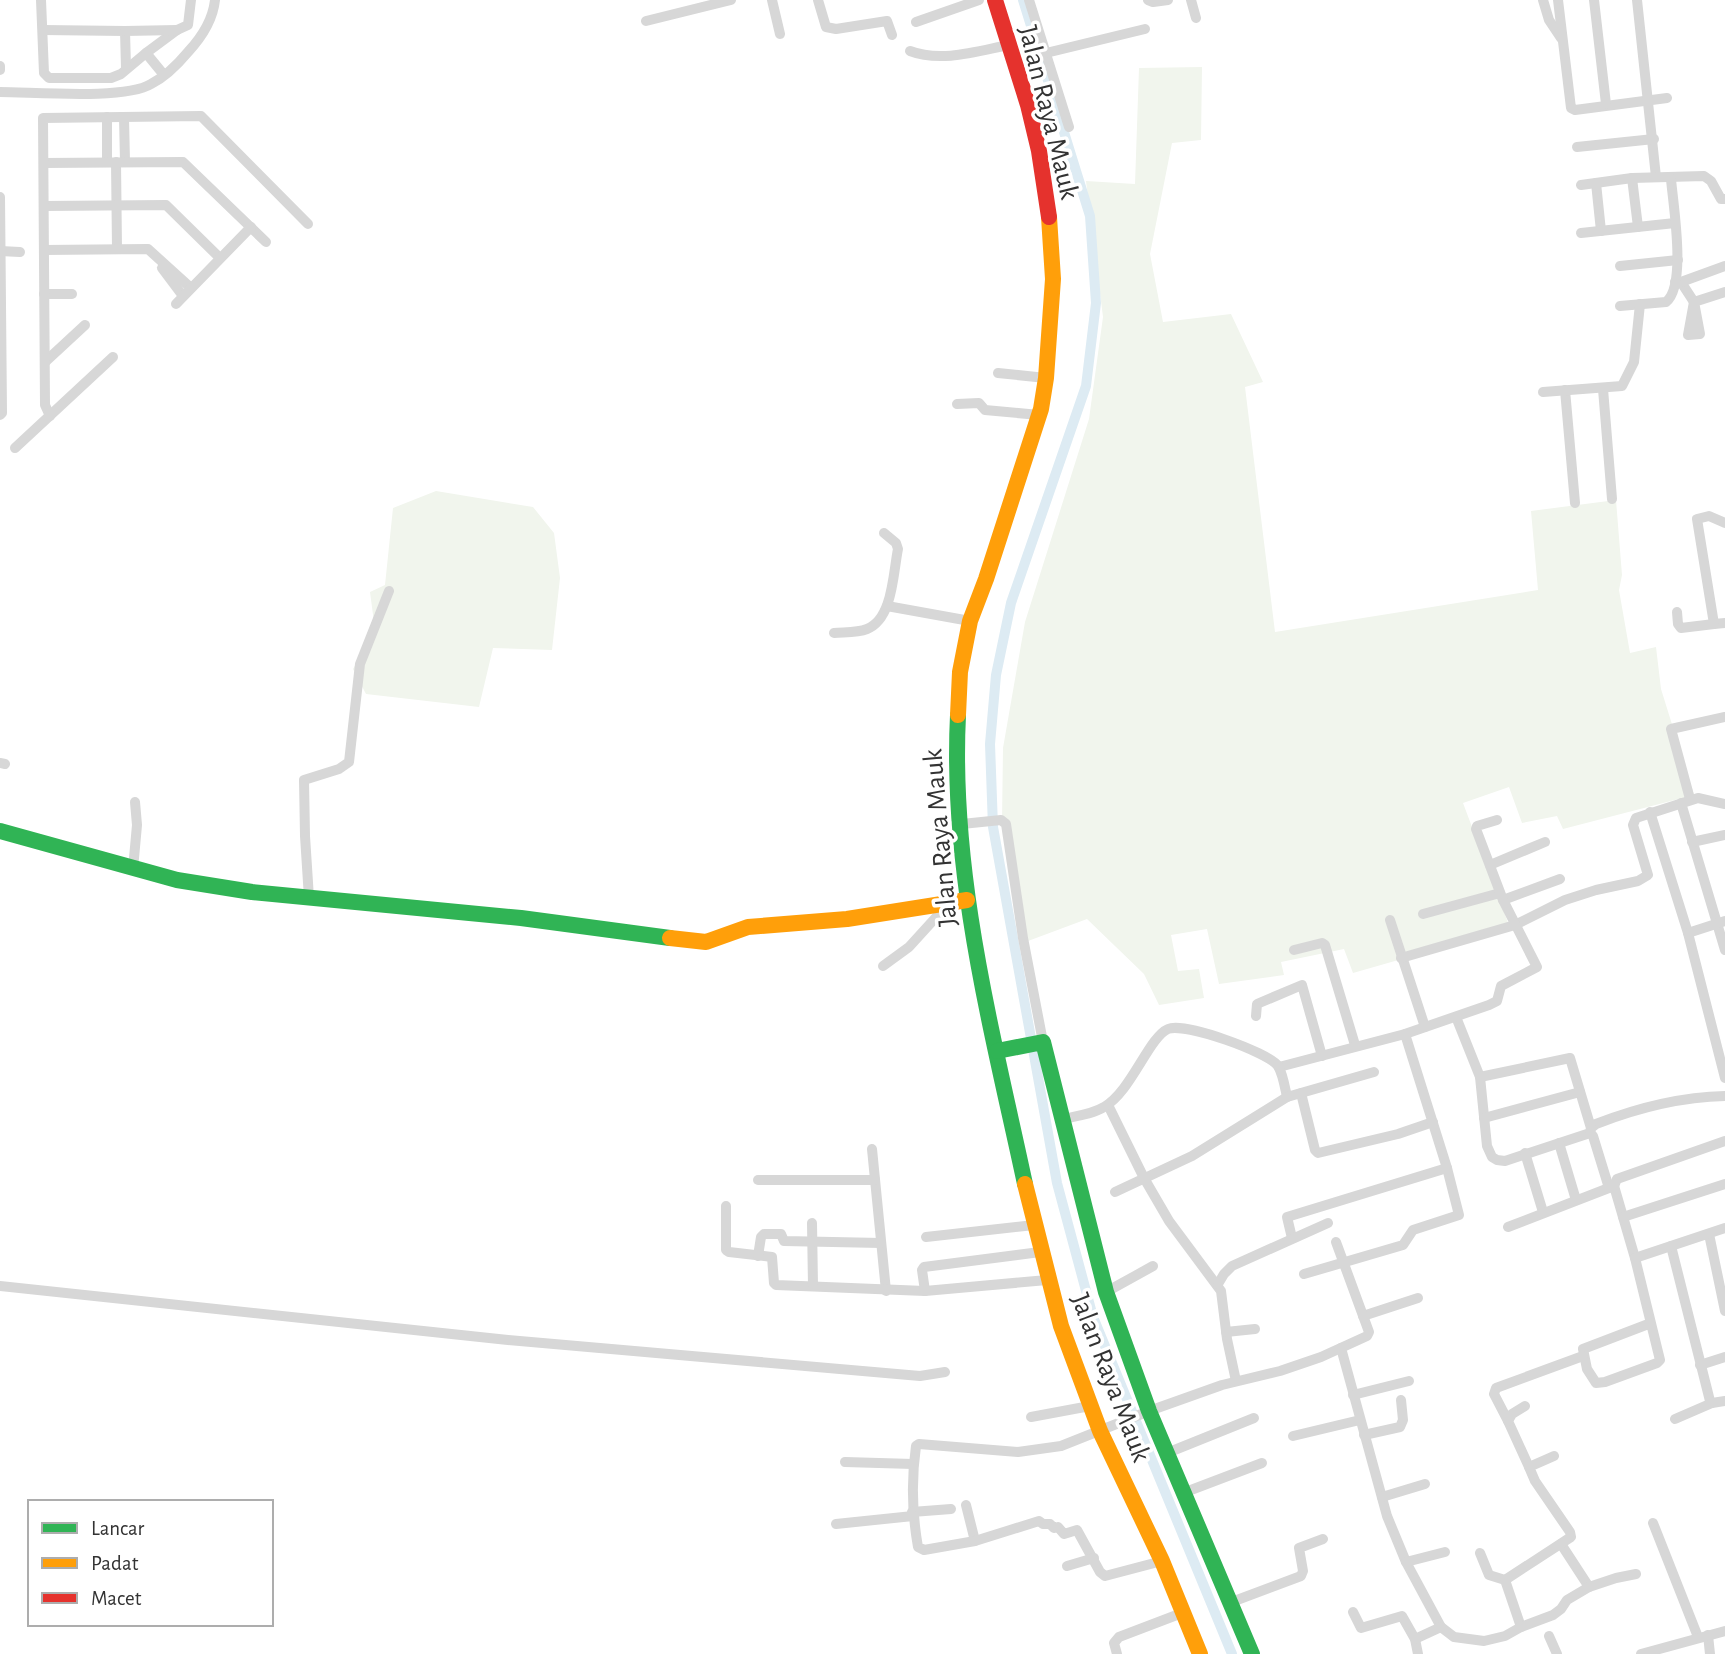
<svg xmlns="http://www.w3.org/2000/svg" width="1725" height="1654" font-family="'Alegreya Sans',sans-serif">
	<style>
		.green { fill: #f1f5ed }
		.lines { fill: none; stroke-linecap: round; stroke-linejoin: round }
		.canal { stroke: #ddebf3; stroke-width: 10 }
		.street { stroke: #d7d7d7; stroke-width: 10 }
		.fast { stroke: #30b455; stroke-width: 16 }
		.slow { stroke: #ff9f0a; stroke-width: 16 }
		.jam { stroke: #e5322d; stroke-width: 16 }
		.labels { text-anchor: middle; stroke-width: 7; stroke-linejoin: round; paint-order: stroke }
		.street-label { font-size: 28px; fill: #333; stroke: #fff }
	</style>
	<rect width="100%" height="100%" fill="#fff"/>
	<!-- green -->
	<g class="green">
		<path d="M1202,67L1201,140L1172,143L1150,254L1163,322L1231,314L1263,382L1245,387L1275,632L1538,590L1531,511L1616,500L1622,575L1619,590L1630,653L1656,647L1661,689L1694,795L1563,829L1557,816L1522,823L1509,787L1463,803L1510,928L1353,973L1344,949L1281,962L1284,975L1219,984L1207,929L1171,935L1178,971L1199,969L1204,998L1159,1005L1144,974L1087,919L1020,944L1002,822L1003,748L1025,622L1089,419L1103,317L1086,181L1135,184L1139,68Z"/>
		<path d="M436,491L533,507L554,533L560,578L552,650L493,648L479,707L366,694L353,669L375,630L370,592L385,585L393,508Z"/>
	</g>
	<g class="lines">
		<!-- canal -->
		<path class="canal" d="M1023,0L1090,216L1096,303L1086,386L1011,603L996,675L990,744L993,827L1057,1183L1093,1317L1232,1654"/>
		<!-- street -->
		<g class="street">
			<path d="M41,0L44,73L49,78H111L121,74L146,53L177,30L188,25L191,0"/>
			<path d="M772,0L780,34"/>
			<path d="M818,0L826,27L836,29L887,21L892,35"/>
			<path d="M1029,0L1069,127"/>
			<path d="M1148,0L1153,2L1168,0"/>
			<path d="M1191,0L1196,18"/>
			<path d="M1543,0L1549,20L1561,38"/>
			<path d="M1558,0L1571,108L1575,110L1667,98"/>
			<path d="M1594,0L1606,104"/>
			<path d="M1637,0L1656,177"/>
			<path d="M646,21L731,0"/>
			<path d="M916,22L979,0"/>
			<path d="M43,30L125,31L126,68"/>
			<path d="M125,31L177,30"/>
			<path d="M910,51C941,63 978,51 1009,45"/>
			<path d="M146,53L164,75"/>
			<path d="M1046,53L1145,29"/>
			<path d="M0,66V70"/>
			<path d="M0,92C34,92 125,100 151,84C165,77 178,64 188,52C201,38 213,19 215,0"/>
			<path d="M107,117V162"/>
			<path d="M124,117L125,162"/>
			<path d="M1577,147L1654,139"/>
			<path d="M116,162L117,249"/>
			<path d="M44,163L183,162L266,242"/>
			<path d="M1632,178L1638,227"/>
			<path d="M1596,183L1601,231"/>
			<path d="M1581,185L1632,178L1704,176L1711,181L1721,199H1725"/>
			<path d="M0,197L2,413L0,415"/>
			<path d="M44,206L166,205L220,258"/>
			<path d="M1581,233L1675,223"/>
			<path d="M44,250L148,249L191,288"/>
			<path d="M0,251L20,252"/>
			<path d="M1620,266L1678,260"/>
			<path d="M162,268L183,296"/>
			<path d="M1675,282H1681L1694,302L1725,292"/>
			<path d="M1681,282L1725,266"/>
			<path d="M44,294H72"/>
			<path d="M1694,302L1700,334L1688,335Z"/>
			<path d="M176,304L251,227"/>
			<path d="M1620,306L1666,302C1687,286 1673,204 1671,179"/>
			<path d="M45,362L85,325"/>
			<path d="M998,373L1046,378"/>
			<path d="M1603,389L1612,499"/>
			<path d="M1565,390L1575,503"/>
			<path d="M1543,392L1622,386L1634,362L1640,304"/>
			<path d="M957,404L979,403L985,410L1039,415"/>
			<path d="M50,416L45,405L43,118L201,116L308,224"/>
			<path d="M15,448L113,357"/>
			<path d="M1725,523L1709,516L1697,519L1714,624L1725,623"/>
			<path d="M887,606L970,621"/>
			<path d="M1677,612L1678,624L1681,628L1714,624"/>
			<path d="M834,633C844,632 857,633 867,629C893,619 893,573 898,549L896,543L884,533"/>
			<path d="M0,763L5,764"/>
			<path d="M1690,799L1671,729L1725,717"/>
			<path d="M1681,803L1725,950"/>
			<path d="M1650,812L1688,933L1725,1078"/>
			<path d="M962,824L1001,820L1006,824L1023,938L1043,1042"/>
			<path d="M1692,842L1725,835"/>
			<path d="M1490,865L1545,842"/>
			<path d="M133,869L137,825L135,802"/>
			<path d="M309,898L305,836L304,780L339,769L349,762L360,664L389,591"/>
			<path d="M1503,900L1560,879"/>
			<path d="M1423,914L1500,893"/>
			<path d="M1390,920L1425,1027"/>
			<path d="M1688,933L1725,921"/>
			<path d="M1294,950L1322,943L1325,945L1355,1045"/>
			<path d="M1401,958L1515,925L1565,900L1596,890L1638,881L1648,875L1633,825L1636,818L1698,798L1725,804"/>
			<path d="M883,966L909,947L949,903"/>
			<path d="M1256,1016L1257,1004L1302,985L1322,1056"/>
			<path d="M1456,1017L1480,1077L1487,1146L1492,1157L1497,1160L1505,1161L1590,1133L1591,1128L1596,1124C1637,1108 1681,1097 1725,1096"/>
			<path d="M1279,1067L1405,1034L1489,1005L1497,1001L1501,986L1537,967L1503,900L1476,829L1477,826L1497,820"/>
			<path d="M1480,1077L1570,1058L1591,1128"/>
			<path d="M1301,1093L1315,1150L1318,1153L1398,1134L1433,1122"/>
			<path d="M1108,1105L1144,1178L1169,1221L1221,1291L1227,1339L1236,1381"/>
			<path d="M1484,1118L1580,1092"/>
			<path d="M1063,1119C1077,1116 1093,1114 1104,1107C1131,1092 1149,1037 1168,1029C1184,1022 1268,1052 1278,1066C1283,1074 1285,1088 1287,1097"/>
			<path d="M1590,1133L1593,1136L1609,1188"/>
			<path d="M1559,1143L1576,1200"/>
			<path d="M872,1149L886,1291"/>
			<path d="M1525,1153L1543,1212"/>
			<path d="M758,1180H875"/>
			<path d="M1614,1186L1635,1258L1660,1360L1657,1363L1605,1382L1596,1383L1587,1369L1583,1349L1651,1323"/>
			<path d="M1115,1192L1192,1156L1287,1097L1374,1072"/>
			<path d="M726,1206V1250L729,1252L772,1257L774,1283L776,1285L925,1291L1047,1280"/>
			<path d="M1623,1217L1725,1184"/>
			<path d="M812,1223L813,1286"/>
			<path d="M1508,1227L1614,1186L1617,1179L1725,1141"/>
			<path d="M1709,1234L1725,1311"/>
			<path d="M926,1237L1034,1225"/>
			<path d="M1292,1238L1287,1217L1447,1168"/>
			<path d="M1671,1246L1710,1401L1712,1403"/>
			<path d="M758,1256L761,1237L764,1234H781L784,1241L881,1243"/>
			<path d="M1635,1258L1725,1228"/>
			<path d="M1304,1274L1403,1245L1413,1230L1459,1215L1447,1168L1405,1034"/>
			<path d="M1218,1284L1224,1274L1232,1266L1328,1223"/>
			<path d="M0,1286L508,1340L920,1376L945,1372"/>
			<path d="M925,1291L922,1270L924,1267L1040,1252"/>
			<path d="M1106,1292L1153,1266"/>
			<path d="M1363,1316L1418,1298"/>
			<path d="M1226,1332L1255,1329"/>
			<path d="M1341,1348L1387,1516L1406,1562L1441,1627"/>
			<path d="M1700,1365L1725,1357"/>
			<path d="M1353,1395L1409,1381"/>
			<path d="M1525,1406L1512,1414L1508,1421L1529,1467"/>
			<path d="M1031,1417L1090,1406"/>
			<path d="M1675,1419L1712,1403L1725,1401"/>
			<path d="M1508,1421L1494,1394L1496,1388L1583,1356"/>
			<path d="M1364,1435L1400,1427L1403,1420L1401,1400"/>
			<path d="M1293,1436L1360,1420"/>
			<path d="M1167,1453L1254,1418"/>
			<path d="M845,1462L913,1464"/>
			<path d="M1183,1493L1262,1463"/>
			<path d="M1382,1497L1425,1484"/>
			<path d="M966,1505L975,1541L924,1550L918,1547C912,1513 911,1481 916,1446L919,1444L1018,1452L1061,1446L1149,1411L1222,1385L1280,1371L1321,1357L1367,1336L1369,1332L1336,1242"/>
			<path d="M912,1512L951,1509"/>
			<path d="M1653,1523L1698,1637"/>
			<path d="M836,1524L913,1516"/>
			<path d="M975,1541L1039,1521L1043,1524H1050L1054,1528L1058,1527L1064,1534L1077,1530L1100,1572L1105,1576L1162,1561"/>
			<path d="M1561,1544L1589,1587"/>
			<path d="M1480,1553L1489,1575L1505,1580L1571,1537L1570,1532L1535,1481L1529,1467L1554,1456"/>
			<path d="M1406,1562L1445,1552"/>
			<path d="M1067,1566L1094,1558"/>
			<path d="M1505,1580L1521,1627"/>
			<path d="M1229,1603L1301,1576L1303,1571L1299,1548L1323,1539"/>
			<path d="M1353,1612L1361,1628L1402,1616L1415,1639L1418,1654"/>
			<path d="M1708,1635L1710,1654"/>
			<path d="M1549,1636L1557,1654"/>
			<path d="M1415,1639L1441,1627L1454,1637L1484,1641L1505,1636L1521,1627L1553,1615L1561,1609L1567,1600L1589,1587L1616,1578L1636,1574"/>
			<path d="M1117,1654L1114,1643L1119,1637L1182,1613"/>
			<path d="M1641,1654L1725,1631"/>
		</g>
		<!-- fast -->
		<g class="fast">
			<path d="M958,715C950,874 992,1030 1025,1184"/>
			<path d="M0,831L177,880L252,892L521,918L670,938"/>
			<path d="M997,1051L1043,1042L1106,1292L1149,1411L1252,1654"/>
		</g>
		<!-- slow -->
		<g class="slow">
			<path d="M958,715L960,672L970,621L986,579L1041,409L1046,378L1053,279L1049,217"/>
			<path d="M670,938L706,942L748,927L847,919L967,900"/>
			<path d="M1025,1184L1061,1326L1100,1431L1162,1561L1200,1654"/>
		</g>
		<!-- jam -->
		<path class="jam" d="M995,0L1028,105L1039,151L1049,217"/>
	</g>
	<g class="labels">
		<!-- street labels -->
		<g class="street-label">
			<text transform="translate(1050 112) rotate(76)" y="10">Jalan Raya Mauk</text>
			<text transform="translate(939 838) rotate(-95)" y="10">Jalan Raya Mauk</text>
			<text transform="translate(1112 1377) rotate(69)" y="10">Jalan Raya Mauk</text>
		</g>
	</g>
	<!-- legend -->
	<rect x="28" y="1500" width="245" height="126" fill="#ffffff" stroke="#adadad" stroke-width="2"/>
	<rect x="42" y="1523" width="35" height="10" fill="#30b455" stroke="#adadad" stroke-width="2"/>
	<text x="91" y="1535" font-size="21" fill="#333333">Lancar</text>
	<rect x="42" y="1558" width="35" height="10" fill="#ff9f0a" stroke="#adadad" stroke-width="2"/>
	<text x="91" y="1570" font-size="21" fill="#333333">Padat</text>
	<rect x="42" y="1593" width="35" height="10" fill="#e5322d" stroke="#adadad" stroke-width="2"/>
	<text x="91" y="1605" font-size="21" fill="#333333">Macet</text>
</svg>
